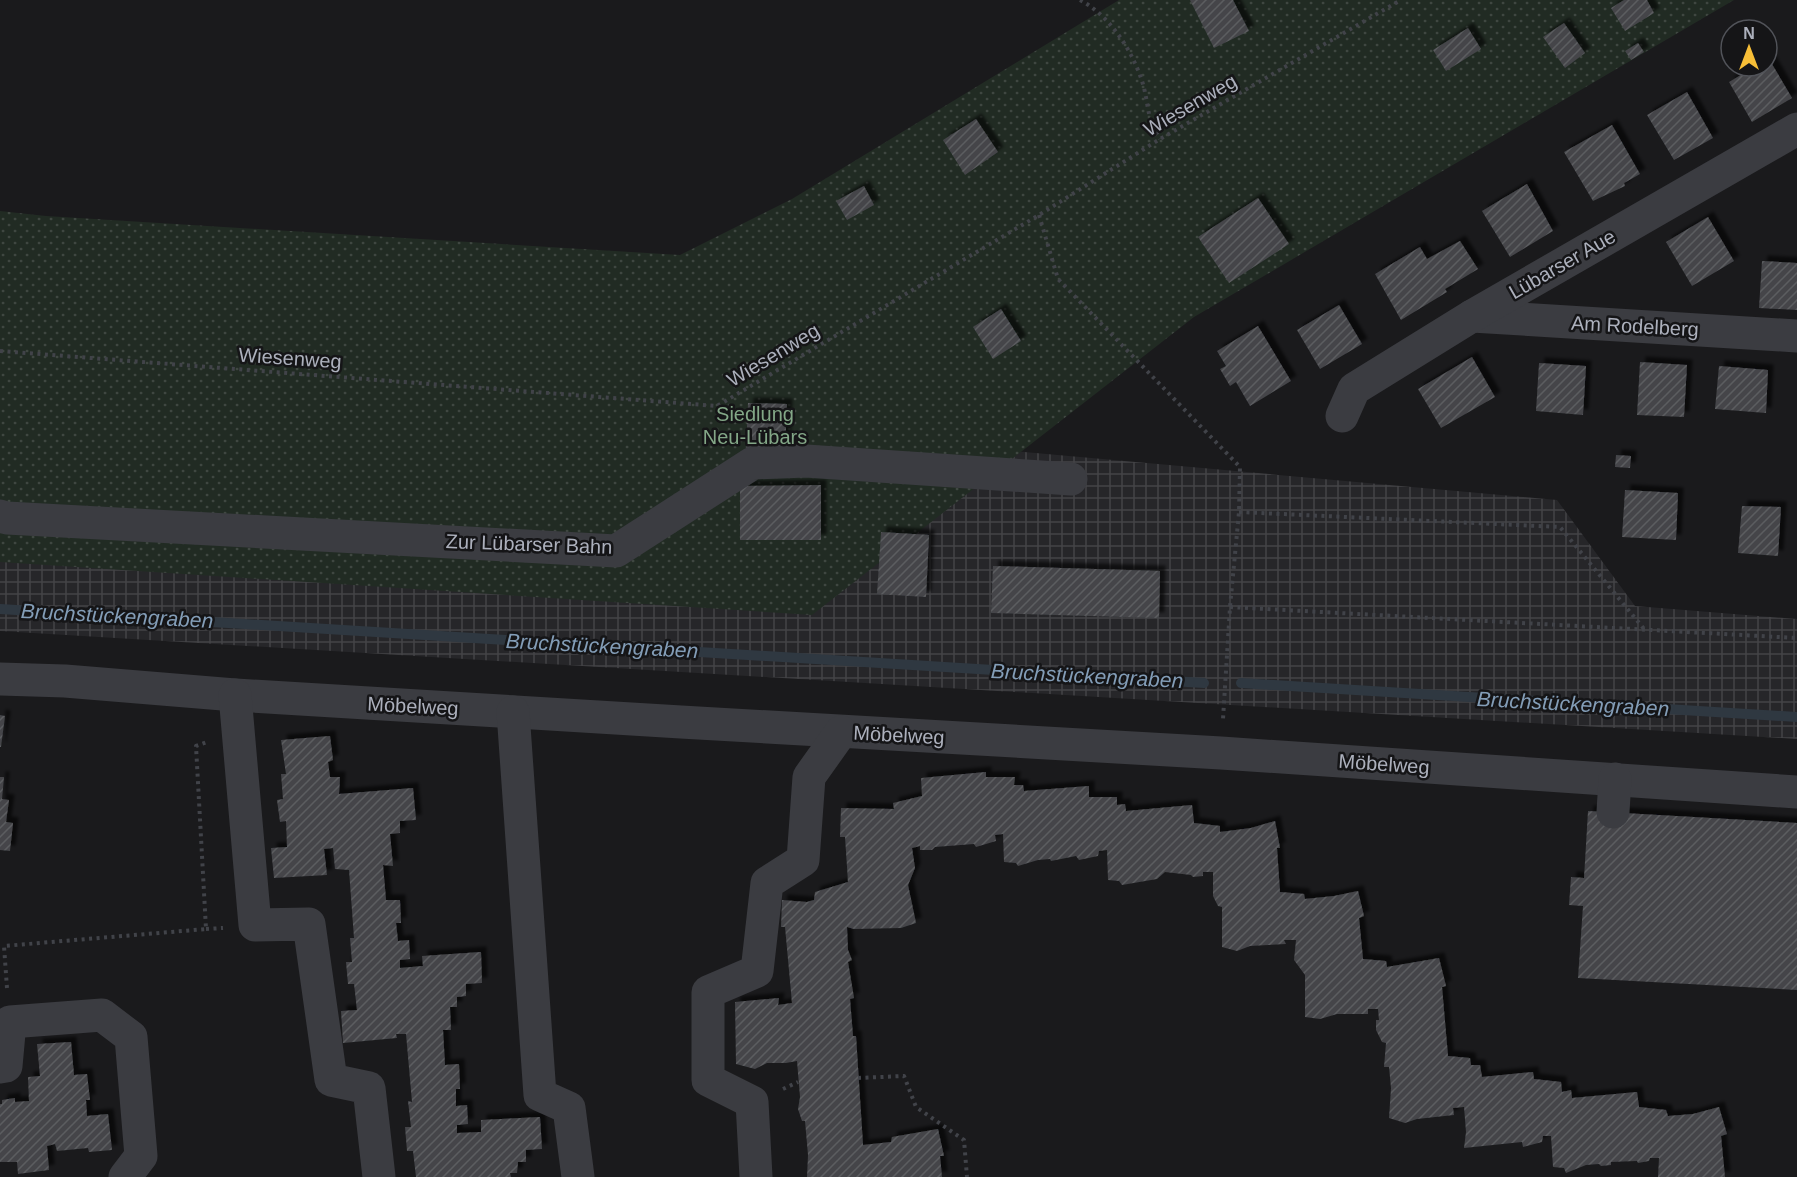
<svg xmlns="http://www.w3.org/2000/svg" width="1797" height="1177" font-family="Arial,sans-serif">
	<style>
		.industrial { fill: url(#industrial-grid) }
		.garden { fill: url(#garden-dots) }
		.lines { fill: none; stroke-linecap: round; stroke-linejoin: round }
		.stream { stroke: #2f3841; stroke-width: 10 }
		.building { fill: url(#building-hatch); filter: url(#shadow) }
		.path { stroke: #414349; stroke-width: 4; stroke-dasharray: 3 4.5; stroke-linecap: butt }
		.minor { stroke: #3b3c41; stroke-width: 33 }
		.labels { text-anchor: middle; stroke-width: 5; stroke-linejoin: round; paint-order: stroke }
		.street-label { font-size: 20px; fill: #acb0bc; stroke: #151517 }
		.park-label { font-size: 20px; fill: #83a787; stroke: #151517 }
		.water-label { font-size: 21px; font-style: italic; fill: #839db7; stroke: #151517 }
	</style>
	<defs>
		<pattern id="industrial-grid" width="8" height="8" patternUnits="userSpaceOnUse" patternTransform="scale(1.5)"><rect width="8" height="8" fill="#262629"/><path d="M0 4h8M4 0v8" fill="none" stroke="#434346"/></pattern>
		<pattern id="garden-dots" width="8" height="8" patternUnits="userSpaceOnUse" patternTransform="scale(1.5)"><rect width="8" height="8" fill="#212b23"/><path d="M2 2h.1M6 6h.1" fill="none" stroke="#3f4741" stroke-width="1.8" stroke-linecap="round"/></pattern>
		<pattern id="building-hatch" width="6" height="6" patternUnits="userSpaceOnUse" patternTransform="scale(1.5)"><rect width="6" height="6" fill="#444549"/><path d="M-1 1l2-2M0 6l6-6M5 7l2-2" fill="none" stroke="#5c5d61"/></pattern>
		<filter id="shadow"><feDropShadow dx="5.5" dy="-5.5" stdDeviation="1.5" flood-color="#0009"/></filter>
	</defs>
	<rect width="100%" height="100%" fill="#1a1a1c"/>
	<!-- industrial -->
	<path class="industrial" d="M0,360L1557,500L1635,606L1797,619V739L0,631Z"/>
	<!-- garden -->
	<path class="garden" d="M1119,0H1734L1194,317L812,615L0,562V211L46,216L680,255L792,199Z"/>
	<g class="lines">
		<!-- stream -->
		<g class="stream">
			<path d="M0,609L1204,683"/>
			<path d="M1241,683L1797,717"/>
		</g>
	</g>
	<!-- building -->
	<g class="building">
		<path d="M1190,0H1233L1249,31L1214,48Z"/>
		<path d="M1624,0H1647L1654,13L1625,31L1611,8Z"/>
		<path d="M1564,23L1585,53L1565,68L1543,37Z"/>
		<path d="M1468,28L1481,49L1446,71L1433,50Z"/>
		<path d="M1638,43L1644,52L1631,60L1625,51Z"/>
		<path d="M1769,59L1792,98L1752,122L1729,82L1756,66H1767Z"/>
		<path d="M1687,92L1713,138L1674,160L1647,115Z"/>
		<path d="M976,119L998,152L965,175L943,140Z"/>
		<path d="M1612,125L1640,174L1624,183L1625,186L1593,201L1564,152Z"/>
		<path d="M1527,184L1553,231L1510,257L1482,211Z"/>
		<path d="M864,186L874,205L847,220L836,201Z"/>
		<path d="M1258,198L1289,244L1229,283L1198,237Z"/>
		<path d="M1708,217L1734,261L1692,286L1666,242Z"/>
		<path d="M1460,241L1478,269L1445,289L1447,292L1401,320L1375,274L1420,247L1427,259Z"/>
		<path d="M1762,261L1797,263V310L1759,308Z"/>
		<path d="M1339,305L1362,344L1320,369L1297,330Z"/>
		<path d="M1001,309L1021,341L993,359L973,327Z"/>
		<path d="M1258,326L1291,381L1250,406L1236,382L1230,386L1220,369L1226,366L1217,351Z"/>
		<path d="M1472,357L1495,397L1441,428L1418,389Z"/>
		<path d="M1640,362L1687,365L1684,417L1637,415Z"/>
		<path d="M1539,363L1586,366L1583,415L1536,411Z"/>
		<path d="M1719,366L1768,370L1766,413L1715,409Z"/>
		<path d="M748,403L787,404L785,451L746,449Z"/>
		<path d="M1616,455L1631,456L1630,468L1615,467Z"/>
		<path d="M821,485V540H740V486Z"/>
		<path d="M1625,490L1678,493L1676,540L1622,537Z"/>
		<path d="M1742,506L1781,507L1778,556L1738,553Z"/>
		<path d="M881,532L929,535L926,597L877,594Z"/>
		<path d="M993,566L1160,571L1159,618L991,613Z"/>
		<path d="M0,715L5,716L1,747H0Z"/>
		<path d="M330,736L333,760L328,762L330,777H340L339,794L413,788L416,820L400,821V833L390,834L393,866L383,865L386,900H400L401,923H396L398,941L409,940L410,959L400,960V968L423,966L422,956L481,952L482,983L466,984V996L457,997V1007H450L451,1030H443L445,1065L459,1064L460,1089H456V1106L467,1105L468,1124L457,1125V1133L481,1132V1120L540,1117L542,1149L526,1150V1162H518L517,1173H510L511,1177H416L413,1151H407L405,1127H411L408,1101L412,1102L406,1034H396L397,1038L343,1043L341,1011L357,1010L354,984H348L346,962H352L350,938H354L349,870L335,869L333,848L324,849L327,875L274,878L271,848L287,847L286,821L280,822L277,800L283,799L281,774H286L281,740Z"/>
		<path d="M986,772V777H1015L1014,785H1023L1024,791L1089,786V797H1117V805L1125,804L1126,811L1192,805L1194,823L1220,826V832L1251,828L1275,821L1280,848H1277L1280,892L1304,894L1305,899L1334,896L1358,891L1364,916L1359,918L1363,959L1386,961L1387,967L1439,958L1446,986L1442,987L1448,1056L1470,1058L1471,1065H1480L1482,1077L1533,1072L1534,1079L1561,1082L1562,1092L1571,1090L1572,1098L1637,1092L1639,1107L1666,1110L1668,1116L1693,1114L1719,1107L1727,1134L1721,1136L1725,1177H1658L1659,1158H1650L1649,1161L1638,1163L1637,1161L1611,1162V1165L1601,1166L1599,1164L1586,1165L1566,1173L1564,1168L1553,1167L1551,1136H1543L1542,1142L1523,1147L1522,1142L1464,1148L1466,1132L1464,1107L1453,1108L1454,1115L1417,1119L1405,1123L1389,1118L1391,1088L1389,1067H1384L1386,1043L1382,1042L1376,1030V1020H1379L1378,1009H1368V1014H1337L1320,1019L1305,1017V975L1294,960L1296,940H1284L1286,944L1250,946L1237,951L1222,947V907L1218,906L1213,896V872H1203V876L1193,877L1191,875L1165,872L1157,879L1122,885L1119,881L1108,880L1107,850L1099,851L1098,856L1079,860L1076,856L1051,861L1050,859L1038,860L1018,866L1016,863L1004,862L1003,834L995,835L996,841L976,847L974,844L935,847L932,850H920V846L912,848L915,868L908,885L916,923L901,928L854,929L847,927L848,950L852,960L848,962L854,998L850,999L853,1036H856L863,1145L891,1142L892,1137L938,1129L944,1156H940L942,1177H807L808,1155L805,1121H802L798,1109L800,1097L797,1061L786,1063H767L755,1069L736,1064L735,1002L779,998L778,1005L792,1003L785,927H781L782,900L807,902L814,900L815,892L848,882L845,837H840L841,808L894,809L893,803L922,796L921,778Z"/>
		<path d="M0,777H4L2,799L9,800L6,822L13,823L10,851L0,850Z"/>
		<path d="M1588,811L1797,823V990L1578,978L1583,906L1569,905L1571,877L1584,878Z"/>
		<path d="M71,1042L74,1075L87,1074L90,1100H86L87,1116L108,1114L112,1150L89,1152L88,1148L57,1151L55,1144L47,1146L49,1170L18,1174L17,1162H0V1104H2V1100L15,1098V1102L29,1101L28,1077L40,1076L37,1044Z"/>
	</g>
	<g class="lines">
		<!-- path -->
		<g class="path">
			<path d="M1080,0C1109,15 1132,50 1142,81C1146,93 1147,106 1150,118C1152,125 1156,132 1160,139"/>
			<path d="M1039,215L1058,279L1240,467L1239,512L1230,607L1223,719"/>
			<path d="M0,351L717,406L1039,215L1160,139L1401,0"/>
			<path d="M1239,512L1560,527L1644,629"/>
			<path d="M1230,607L1797,638"/>
			<path d="M206,929L223,928"/>
			<path d="M7,988L4,946L206,929L196,746L207,742"/>
			<path d="M858,1078L904,1076L916,1107L964,1140L967,1177"/>
			<path d="M783,1089L798,1082"/>
		</g>
		<!-- minor -->
		<g class="minor">
			<path d="M1472,316L1797,336"/>
			<path d="M1342,416L1354,389L1472,316L1797,129"/>
			<path d="M0,516L7,518L616,551L753,463L806,461L1071,479"/>
			<path d="M0,679L65,681L235,695L681,722L1221,753L1797,792"/>
			<path d="M235,695L255,925L309,924L331,1080L369,1088L379,1177"/>
			<path d="M513,712L540,1095L569,1108L578,1177"/>
			<path d="M1613,812L1615,779"/>
			<path d="M0,1067L6,1066L10,1022L102,1015L131,1037L141,1156L125,1177"/>
			<path d="M756,1177L752,1102L708,1080V992L757,971L767,883L803,860L809,777L841,732"/>
		</g>
	</g>
	<g class="labels">
		<!-- street labels -->
		<g class="street-label">
			<text transform="translate(1190 105) rotate(-30)" y="7">Wiesenweg</text>
			<text transform="translate(1562 264) rotate(-30)" y="7">Lübarser Aue</text>
			<text transform="translate(1635 326) rotate(3)" y="7">Am Rodelberg</text>
			<text transform="translate(773 355) rotate(-31)" y="7">Wiesenweg</text>
			<text transform="translate(290 358) rotate(4)" y="7">Wiesenweg</text>
			<text transform="translate(529 544) rotate(2)" y="7">Zur Lübarser Bahn</text>
			<text transform="translate(413 706) rotate(3)" y="7">Möbelweg</text>
			<text transform="translate(899 735) rotate(3)" y="7">Möbelweg</text>
			<text transform="translate(1384 764) rotate(4)" y="7">Möbelweg</text>
		</g>
		<!-- park labels -->
		<g class="park-label">
			<text x="755" y="421">Siedlung<tspan x="755" dy="23">Neu-Lübars</tspan></text>
		</g>
		<!-- water labels -->
		<g class="water-label">
			<text transform="translate(117 616) rotate(3)" y="7">Bruchstückengraben</text>
			<text transform="translate(602 646) rotate(3)" y="7">Bruchstückengraben</text>
			<text transform="translate(1087 676) rotate(3)" y="7">Bruchstückengraben</text>
			<text transform="translate(1573 704) rotate(3)" y="7">Bruchstückengraben</text>
		</g>
	</g>
	<!-- north arrow -->
	<g transform="translate(1749 48)"><circle r="28" fill="#151517" stroke="#515359" stroke-width="1.5"/>
	<path d="M0-4.5L10 22L0 15L-10 22Z" fill="#f7be37"/>
	<text y="-9" font-size="16" font-weight="bold" text-anchor="middle" fill="#acb0bc">N</text>
	</g>
</svg>
